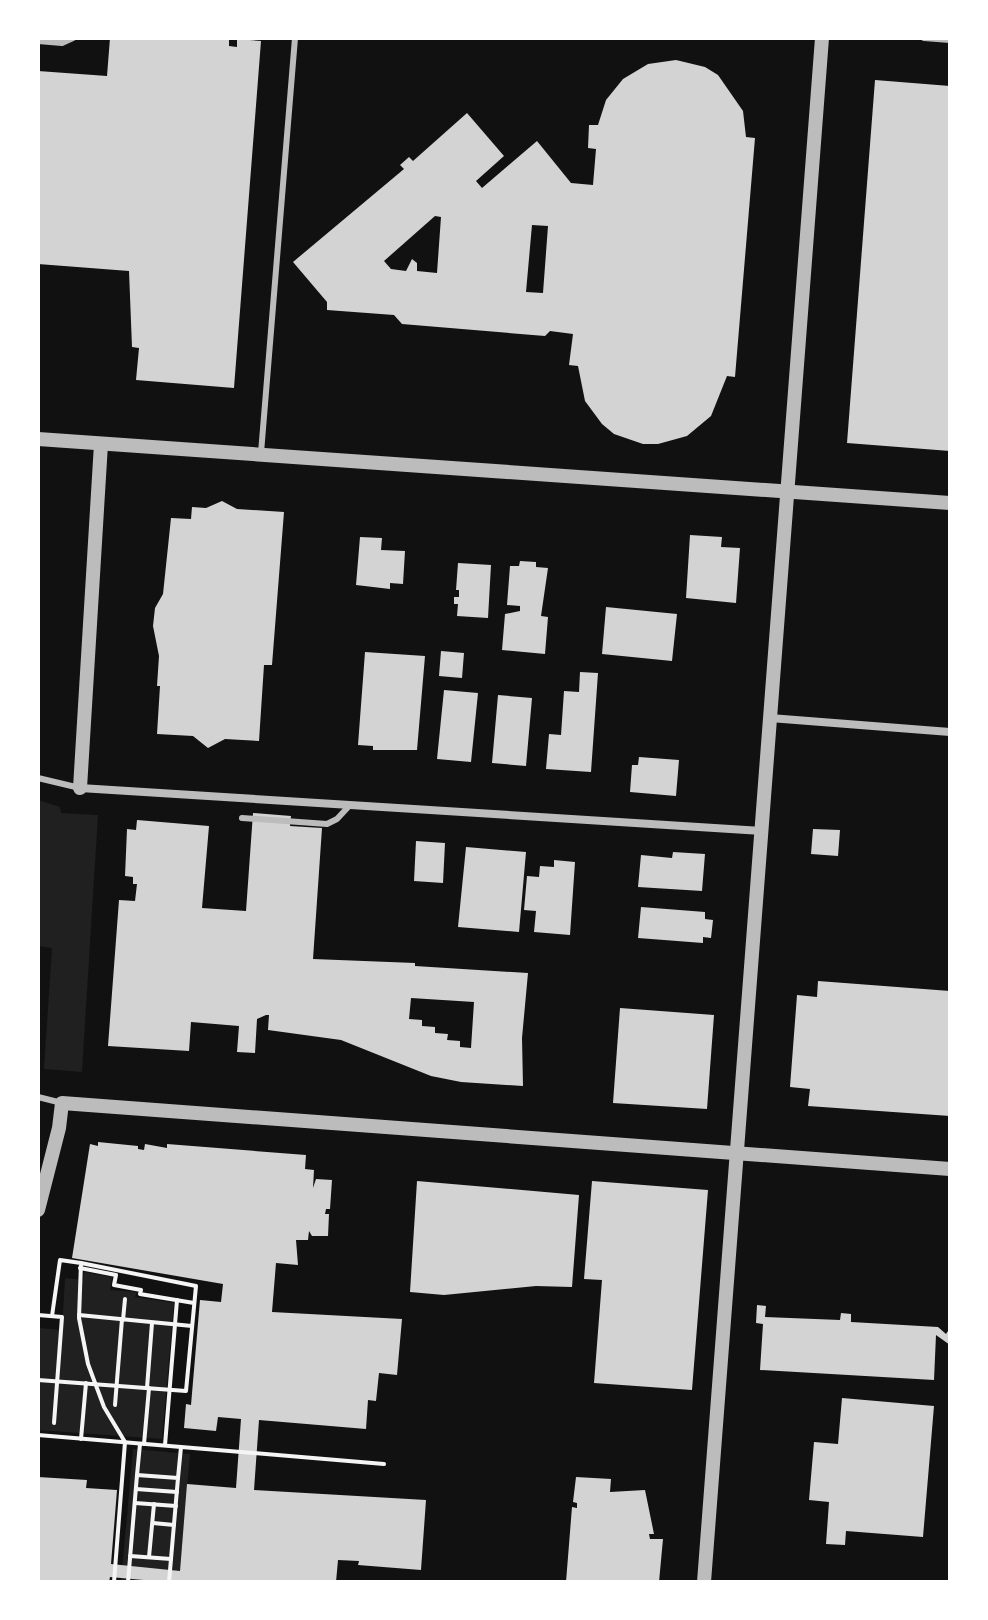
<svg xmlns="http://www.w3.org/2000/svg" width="988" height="1620" font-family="Montserrat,sans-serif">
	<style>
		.green { fill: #202020 }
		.building { fill: #d3d3d3; fill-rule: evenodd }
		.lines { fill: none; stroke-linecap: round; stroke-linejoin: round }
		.path { stroke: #f5f5f5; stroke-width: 4 }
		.service { stroke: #bcbcbc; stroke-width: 6 }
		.minor { stroke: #bcbcbc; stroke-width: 8 }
		.tertiary { stroke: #bcbcbc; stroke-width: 14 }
	</style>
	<rect width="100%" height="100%" fill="#111"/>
	<!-- green -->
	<g class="green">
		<path d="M38,800L60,807L61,813L98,815L82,1072L44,1069L52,948L38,946Z"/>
		<path d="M84,1272L112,1277L110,1290L137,1292L135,1297L174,1303L162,1439L38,1430V1328L62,1330L65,1278L83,1280Z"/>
		<path d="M133,1449L190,1454L179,1582H121Z"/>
	</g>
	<!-- building -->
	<g class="building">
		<path d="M110,38H229V46L237,47V39L261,41L234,388L136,380L139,348L132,347L129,271L38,264V71L107,76Z"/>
		<path d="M676,60L705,67L718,75L743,111L746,137L755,138L735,377L727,376L711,416L687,436L658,444H643L614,434L602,424L585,401L578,366L569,365L573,334L550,331L545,336L402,324L394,315L327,310V302L293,262L404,169L400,165L409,157L413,161L467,113L504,156L476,181L482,188L537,141L571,183L593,185L596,149L588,148L589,125H598L606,100L623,79L648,64ZM435,216L441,217L437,273L417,271V263L412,259L406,271L391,269L384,261ZM532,225L548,226L543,293L526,292Z"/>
		<path d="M875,80L950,86V451L847,443Z"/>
		<path d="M222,501L237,509L284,512L272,665H264L259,741L225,739L208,748L193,736L157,734L160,686H157L159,656L153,626L155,608L163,594L171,518L191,519L192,507L206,508Z"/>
		<path d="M690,535L722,537L721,547L740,548L736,603L686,598Z"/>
		<path d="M360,537L382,538L381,550L405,551L403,584L390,583V589L356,585Z"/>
		<path d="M520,561L536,562V567L548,568L541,616L548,617L545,654L502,650L505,614L520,611V606L507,605L510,566H519Z"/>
		<path d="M458,563L491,565L488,618L457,616L458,604H454V597H459V590H456Z"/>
		<path d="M606,607L677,614L672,661L602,654Z"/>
		<path d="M441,651L464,653L462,678L439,676Z"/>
		<path d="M365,652L425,656L417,750H373V746L358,745Z"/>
		<path d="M580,672L598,673L591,772L546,769L549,734L561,735L564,691L579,692Z"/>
		<path d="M444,690L478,693L471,762L437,759Z"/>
		<path d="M498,695L532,698L526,766L492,763Z"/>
		<path d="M639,757L679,760L676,796L630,792L632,765H638Z"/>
		<path d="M253,813L291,816L290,826L322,828L313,959L415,963V966L528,973L522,1038L523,1086L461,1082L431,1076L341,1040L268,1030L269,1015H266L257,1019L255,1053L237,1052L239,1026L191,1022L189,1051L108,1046L119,900L135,901L137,884H133V877L125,876L127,829L136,830L137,820L209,826L202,908L246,911ZM411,998L474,1002L471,1048L460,1047V1041L447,1040L448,1034L435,1033V1027L422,1026V1020L409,1019Z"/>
		<path d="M813,829L840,830L838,856L811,854Z"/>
		<path d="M416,841L445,843L443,883L414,881Z"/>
		<path d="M466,847L526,852L519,932L458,927Z"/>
		<path d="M673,852L705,854L702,891L638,887L641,855L672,858Z"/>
		<path d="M554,860L575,862L570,935L534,932L536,911L524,910L527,876L539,877L540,866L554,867Z"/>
		<path d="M641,907L705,912V919L713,920L711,938L703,937V943L638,938Z"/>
		<path d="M818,981L950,991V1116L808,1106L810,1089L790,1087L797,995L817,997Z"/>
		<path d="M620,1008L714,1015L707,1109L613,1103Z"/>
		<path d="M98,1142L138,1146V1149L144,1150L145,1144L167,1148V1144L306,1155L305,1169L314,1170L313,1188L316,1179L332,1180L330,1209H326L325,1214H329L328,1236H312L309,1231L308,1240H296L298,1265L276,1263L272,1312L402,1319L397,1375L379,1373L376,1401L368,1400L366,1429L259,1420L254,1490L426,1500L421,1570L358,1565L359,1561L338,1560L336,1582H166L110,1577L109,1582H38V1477L87,1480L86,1488L117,1490L111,1564L180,1571L187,1484L236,1488L241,1419L218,1417L216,1431L184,1428L186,1404L191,1405L200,1300L221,1302L223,1284L72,1258L90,1144L98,1146Z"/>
		<path d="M417,1181L579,1195L572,1287L536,1286L444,1295L410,1292Z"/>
		<path d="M592,1181L708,1190L692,1390L594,1383L602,1280L584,1279Z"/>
		<path d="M757,1305L766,1306L765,1317L840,1320L841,1313L851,1314V1322L938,1327L946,1334L950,1328V1345L936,1335L934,1380L760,1370L763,1324L756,1323Z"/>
		<path d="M842,1398L934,1406L923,1537L846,1531L845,1545L826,1544L829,1502L809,1500L814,1442L838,1444Z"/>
		<path d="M576,1477L611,1479L610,1492L645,1490L654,1534H649L650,1539H663L659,1582H566L572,1507L577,1508V1503L573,1502Z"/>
	</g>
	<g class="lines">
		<!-- path -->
		<g class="path">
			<path d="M80,1268L116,1275L114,1285L141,1290L140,1294L194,1303"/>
			<path d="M38,1315L62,1317L54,1423"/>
			<path d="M79,1315L192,1326"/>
			<path d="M52,1316L60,1260L81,1263L79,1318L88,1364L104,1407L125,1442L114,1582"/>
			<path d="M123,1320L125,1299"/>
			<path d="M38,1380L186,1391L196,1286L81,1263"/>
			<path d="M147,1388L152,1323"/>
			<path d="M115,1405L122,1319"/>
			<path d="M38,1435L384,1464"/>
			<path d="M81,1439L86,1383"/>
			<path d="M144,1444L149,1388"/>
			<path d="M165,1445L177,1300"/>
			<path d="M137,1475L140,1444"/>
			<path d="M178,1478L181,1447"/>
			<path d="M136,1489L177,1492"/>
			<path d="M135,1503L176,1506"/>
			<path d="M153,1523L174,1525"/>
			<path d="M130,1556L171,1559"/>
			<path d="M149,1557L154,1504"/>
			<path d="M128,1582L137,1475L178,1478L169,1582"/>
		</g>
		<!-- service -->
		<g class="service">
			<path d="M924,38L950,40"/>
			<path d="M38,41L62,43L73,38"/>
			<path d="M261,453L295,38"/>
			<path d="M38,778L80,788"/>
			<path d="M242,818L327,824L337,819L350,805"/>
			<path d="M38,1097L62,1103"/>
		</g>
		<!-- minor -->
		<g class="minor">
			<path d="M770,718L950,732"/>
			<path d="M80,788L762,831"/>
		</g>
		<!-- tertiary -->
		<g class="tertiary">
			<path d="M38,439L950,503"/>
			<path d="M80,788L101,444"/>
			<path d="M38,1210L59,1128L62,1103L950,1169"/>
			<path d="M704,1582L822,38"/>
		</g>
	</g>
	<!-- border -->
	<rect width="988" height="1620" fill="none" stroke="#ffffff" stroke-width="80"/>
</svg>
